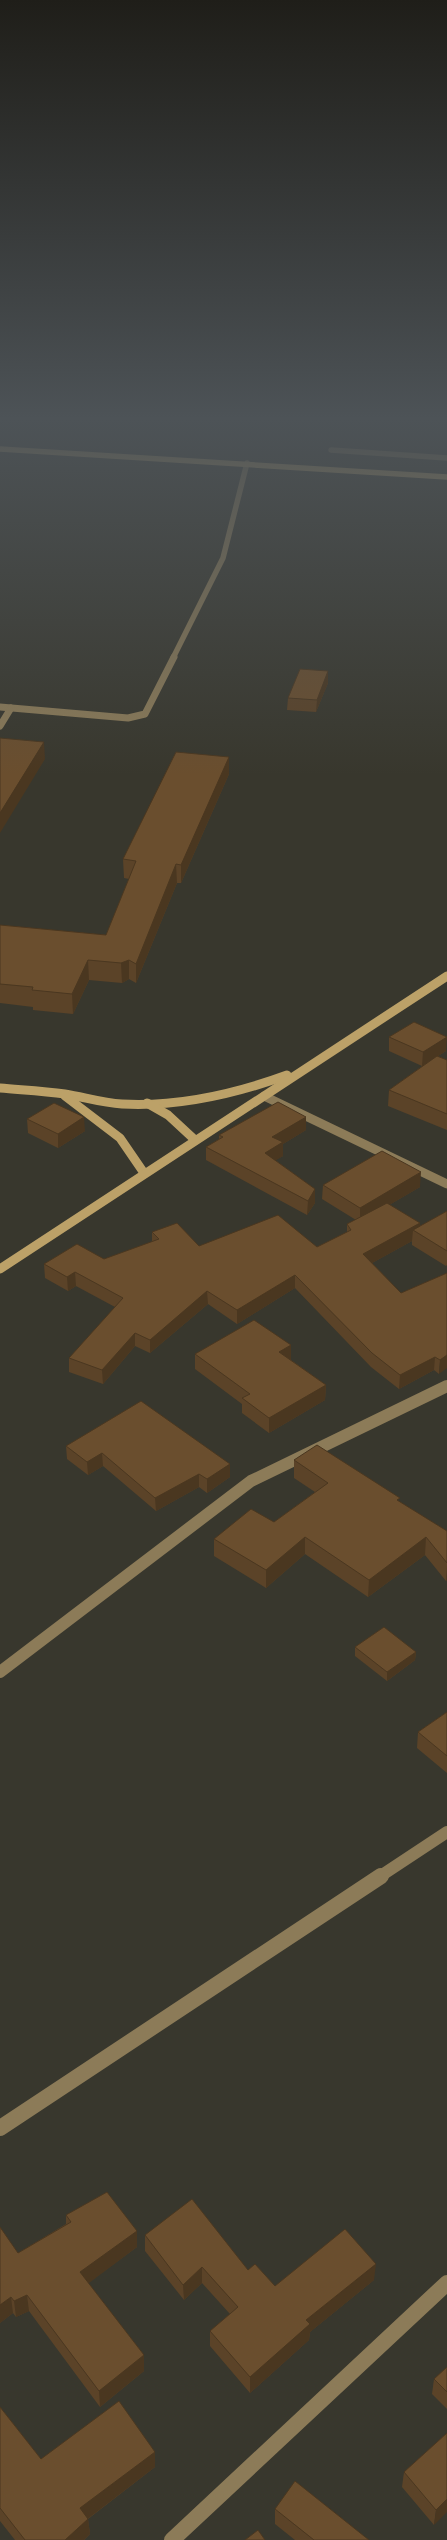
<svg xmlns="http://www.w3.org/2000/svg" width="447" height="2540" font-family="Roboto,sans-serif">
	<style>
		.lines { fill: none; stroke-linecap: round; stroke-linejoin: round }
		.street-far4 { stroke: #8c7b58; stroke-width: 5.5 }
		.street-far3 { stroke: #8c7b58; stroke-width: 7 }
		.street-far2 { stroke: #8c7b58; stroke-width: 9 }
		.street-far1 { stroke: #8c7b58; stroke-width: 12 }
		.street { stroke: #8c7b58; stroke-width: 16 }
		.secondary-far1 { stroke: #bca168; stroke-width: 5.5 }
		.secondary { stroke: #bca168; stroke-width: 9 }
		.wall { fill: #5b4328 }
		.shaded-wall { fill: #4a3720 }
		.building { fill: #6a4e2e; stroke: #4a3720 }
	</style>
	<rect width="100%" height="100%" fill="#38372d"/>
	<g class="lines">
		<!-- street-far4 -->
		<g class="street-far4">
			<path d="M331,450L447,458"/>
			<path d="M173,658L223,558L247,463"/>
		</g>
		<!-- street-far3 -->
		<g class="street-far3">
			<path d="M0,707L128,718L145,714L174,657"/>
			<path d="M0,726L11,708"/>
		</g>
		<!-- street-far2 -->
		<path class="street-far2" d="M264,1096L447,1184"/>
		<!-- street-far1 -->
		<g class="street-far1">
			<path d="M0,1672L251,1481L447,1386"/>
			<path d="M379,1877L447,1832"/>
		</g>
		<!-- street -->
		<g class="street">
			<path d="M0,2128L381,1876"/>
			<path d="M172,2540L447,2283"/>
		</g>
		<!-- secondary-far1 -->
		<path class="secondary-far1" d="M0,449L447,477"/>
		<!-- secondary -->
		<g class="secondary">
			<path d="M0,1088C22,1090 43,1091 65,1094C84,1097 102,1103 122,1104C177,1107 235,1094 287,1075"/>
			<path d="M65,1096L120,1138L144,1173"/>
			<path d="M147,1103L168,1115L195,1140"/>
			<path d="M0,1269L447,976"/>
		</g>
	</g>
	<!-- wall -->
	<g class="wall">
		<path d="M328,671V683L316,712L287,710L288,698Z"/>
		<path d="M229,757V774L181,883H177L136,983L129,979L122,983L89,980L73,1014L33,1010V1007L0,1003V925L106,935L129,879L124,878L123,859Z"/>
		<path d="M389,1037L446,1051L438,1056L447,1060V1130L388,1106L389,1090L432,1059L422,1066L389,1051Z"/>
		<path d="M27,1119L85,1131L58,1148L28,1133Z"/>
		<path d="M306,1130L283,1144V1156L275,1160L315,1189V1203L307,1215L206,1160V1147L219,1139V1135Z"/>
		<path d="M323,1185L420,1187L389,1205L420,1223V1226L447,1211V1265L446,1266L412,1245V1241L372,1263L401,1293L447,1273L439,1374L434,1370L399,1389L371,1367L295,1288L237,1324L208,1304L150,1353L135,1346L103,1384L69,1372V1358L115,1307L76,1286L68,1291L45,1278L44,1264L104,1259L152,1242V1232L199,1246L317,1247L347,1232V1224L356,1220L322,1199Z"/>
		<path d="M291,1345V1360L326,1385L325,1400L269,1433L242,1413V1404L195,1369V1354Z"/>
		<path d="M66,1446L230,1477L207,1493L199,1487L156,1511L103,1466L88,1475L67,1459Z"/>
		<path d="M294,1460L399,1502L447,1531V1580L446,1581L425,1555L368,1597L305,1554L266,1588L214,1556V1539L274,1522L315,1492L294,1478Z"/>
		<path d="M355,1647L416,1652L415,1660L387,1681L355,1656Z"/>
		<path d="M447,1712V1773L417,1748L418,1732Z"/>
		<path d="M66,2215L137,2231V2247L88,2283L144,2355V2371L100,2407L29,2311L16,2317L13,2313L0,2323L18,2253L66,2224Z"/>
		<path d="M145,2235L248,2270L275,2286L374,2280L310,2332L309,2340L250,2393L210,2346V2331L230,2314L202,2283L184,2300L145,2251Z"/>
		<path d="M447,2367V2409L432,2394L434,2379Z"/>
		<path d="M0,2407L41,2459L155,2452V2467L88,2519L90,2534L84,2540H15L0,2521Z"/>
		<path d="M447,2433L434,2525L402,2487L404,2472Z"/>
		<path d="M275,2509L369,2540H295L275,2524Z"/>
	</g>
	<!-- shaded-wall -->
	<g class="shaded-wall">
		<path d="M328,671V683L316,712L317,700Z"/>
		<path d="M44,742L45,759L0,833V813Z"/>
		<path d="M229,757V774L181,883V865Z"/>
		<path d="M176,864L177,883L136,983V964Z"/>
		<path d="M88,960L89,980L73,1014L72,994Z"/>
		<path d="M129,960V979L122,983L121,963Z"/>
		<path d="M447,1037L446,1051L422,1066L423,1052Z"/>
		<path d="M84,1117L85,1131L58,1148V1134Z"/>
		<path d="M306,1117V1130L283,1144V1156L265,1167V1153L272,1137Z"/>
		<path d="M421,1172L420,1187L360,1222V1208Z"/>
		<path d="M315,1189V1203L307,1215L308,1201Z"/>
		<path d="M420,1223V1234L413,1230L412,1241L363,1268V1254Z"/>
		<path d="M75,1272L76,1286L68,1291L67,1277Z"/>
		<path d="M295,1275V1288L237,1324V1310Z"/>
		<path d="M207,1291L208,1304L150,1353V1340Z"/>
		<path d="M135,1333V1346L103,1384L102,1370Z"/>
		<path d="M291,1345V1360L279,1352Z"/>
		<path d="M447,1355V1368L439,1374L440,1360Z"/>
		<path d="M435,1357L434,1370L399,1389L400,1375Z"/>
		<path d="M326,1385L325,1400L269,1433V1418Z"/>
		<path d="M102,1453L103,1466L88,1475L87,1462Z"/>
		<path d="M230,1464V1477L207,1493V1479Z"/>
		<path d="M199,1474V1487L156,1511L155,1498Z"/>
		<path d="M305,1537V1554L266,1588V1570Z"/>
		<path d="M426,1537L425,1555L368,1597L369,1580Z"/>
		<path d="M447,1566V1580L446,1581Z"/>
		<path d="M416,1652L415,1660L387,1681V1672Z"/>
		<path d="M137,2231V2247L81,2289L80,2272Z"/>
		<path d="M376,2264L374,2280L310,2332L309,2340L250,2393V2377L306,2320Z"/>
		<path d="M202,2267V2283L184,2300L183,2285Z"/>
		<path d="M27,2295L29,2311L16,2317L14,2301Z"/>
		<path d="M11,2297L13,2313L0,2323V2305Z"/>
		<path d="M144,2355V2371L100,2407L99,2391Z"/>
		<path d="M155,2452V2467L81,2524L80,2508Z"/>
		<path d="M447,2499V2512L434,2525L436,2510Z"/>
		<path d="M88,2519L90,2534L84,2540H65Z"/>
	</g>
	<!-- building -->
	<g class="building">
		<path d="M300,669L328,671L317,700L288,698Z"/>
		<path d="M0,738L44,742L0,813Z"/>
		<path d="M176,752L229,757L181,865L176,864L136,964L129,960L121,963L88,960L72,994L32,990L33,987L0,984V925L106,935L136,861L123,859Z"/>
		<path d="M414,1022L447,1037L423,1052L389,1037Z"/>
		<path d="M437,1056L447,1060V1114L389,1090Z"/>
		<path d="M278,1102L306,1117L272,1137L283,1142L265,1153L315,1189L308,1201L206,1147L223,1137L219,1135Z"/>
		<path d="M54,1103L84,1117L58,1134L27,1119Z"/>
		<path d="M382,1151L421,1172L360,1208L323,1185Z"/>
		<path d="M387,1203L420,1223L363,1254L401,1293L447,1273V1355L440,1360L435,1357L400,1375L372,1353L295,1275L237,1310L207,1291L150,1340L135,1333L102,1370L69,1358L123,1298L75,1272L67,1277L44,1264L77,1244L104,1259L159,1239L152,1232L177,1223L199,1246L278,1215L317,1247L351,1230L347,1224Z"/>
		<path d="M447,1211V1251L413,1230Z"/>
		<path d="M254,1320L291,1345L279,1352L326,1385L269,1418L242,1398L250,1394L195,1354Z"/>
		<path d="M141,1401L230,1464L207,1479L199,1474L155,1498L102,1453L87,1462L66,1446Z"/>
		<path d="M317,1445L400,1498L397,1500L447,1531V1563L426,1537L369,1580L305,1537L266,1570L214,1539L251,1509L274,1522L328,1483L294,1460Z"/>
		<path d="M384,1627L416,1652L387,1672L355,1647Z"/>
		<path d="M447,1712V1756L418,1732Z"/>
		<path d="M107,2192L137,2231L80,2272L144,2355L99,2391L27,2295L14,2301L11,2297L0,2305V2227L18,2253L71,2222L66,2215Z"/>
		<path d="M192,2199L248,2270L255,2264L275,2286L345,2229L376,2264L306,2320L310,2324L250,2377L210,2331L238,2307L202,2267L183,2285L145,2235Z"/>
		<path d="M447,2367V2392L434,2379Z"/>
		<path d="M119,2401L155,2452L80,2508L88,2519L65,2540H25L0,2508V2407L41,2459Z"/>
		<path d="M447,2433V2499L436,2510L404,2472Z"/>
		<path d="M295,2481L369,2540H314L275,2509Z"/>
		<path d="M258,2530L265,2540H245Z"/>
	</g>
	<!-- sky -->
	<linearGradient id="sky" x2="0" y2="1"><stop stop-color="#1f1e19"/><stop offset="0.54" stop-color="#4d5357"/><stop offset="1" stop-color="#4d5357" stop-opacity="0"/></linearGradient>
	<rect width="447" height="775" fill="url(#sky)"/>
</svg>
